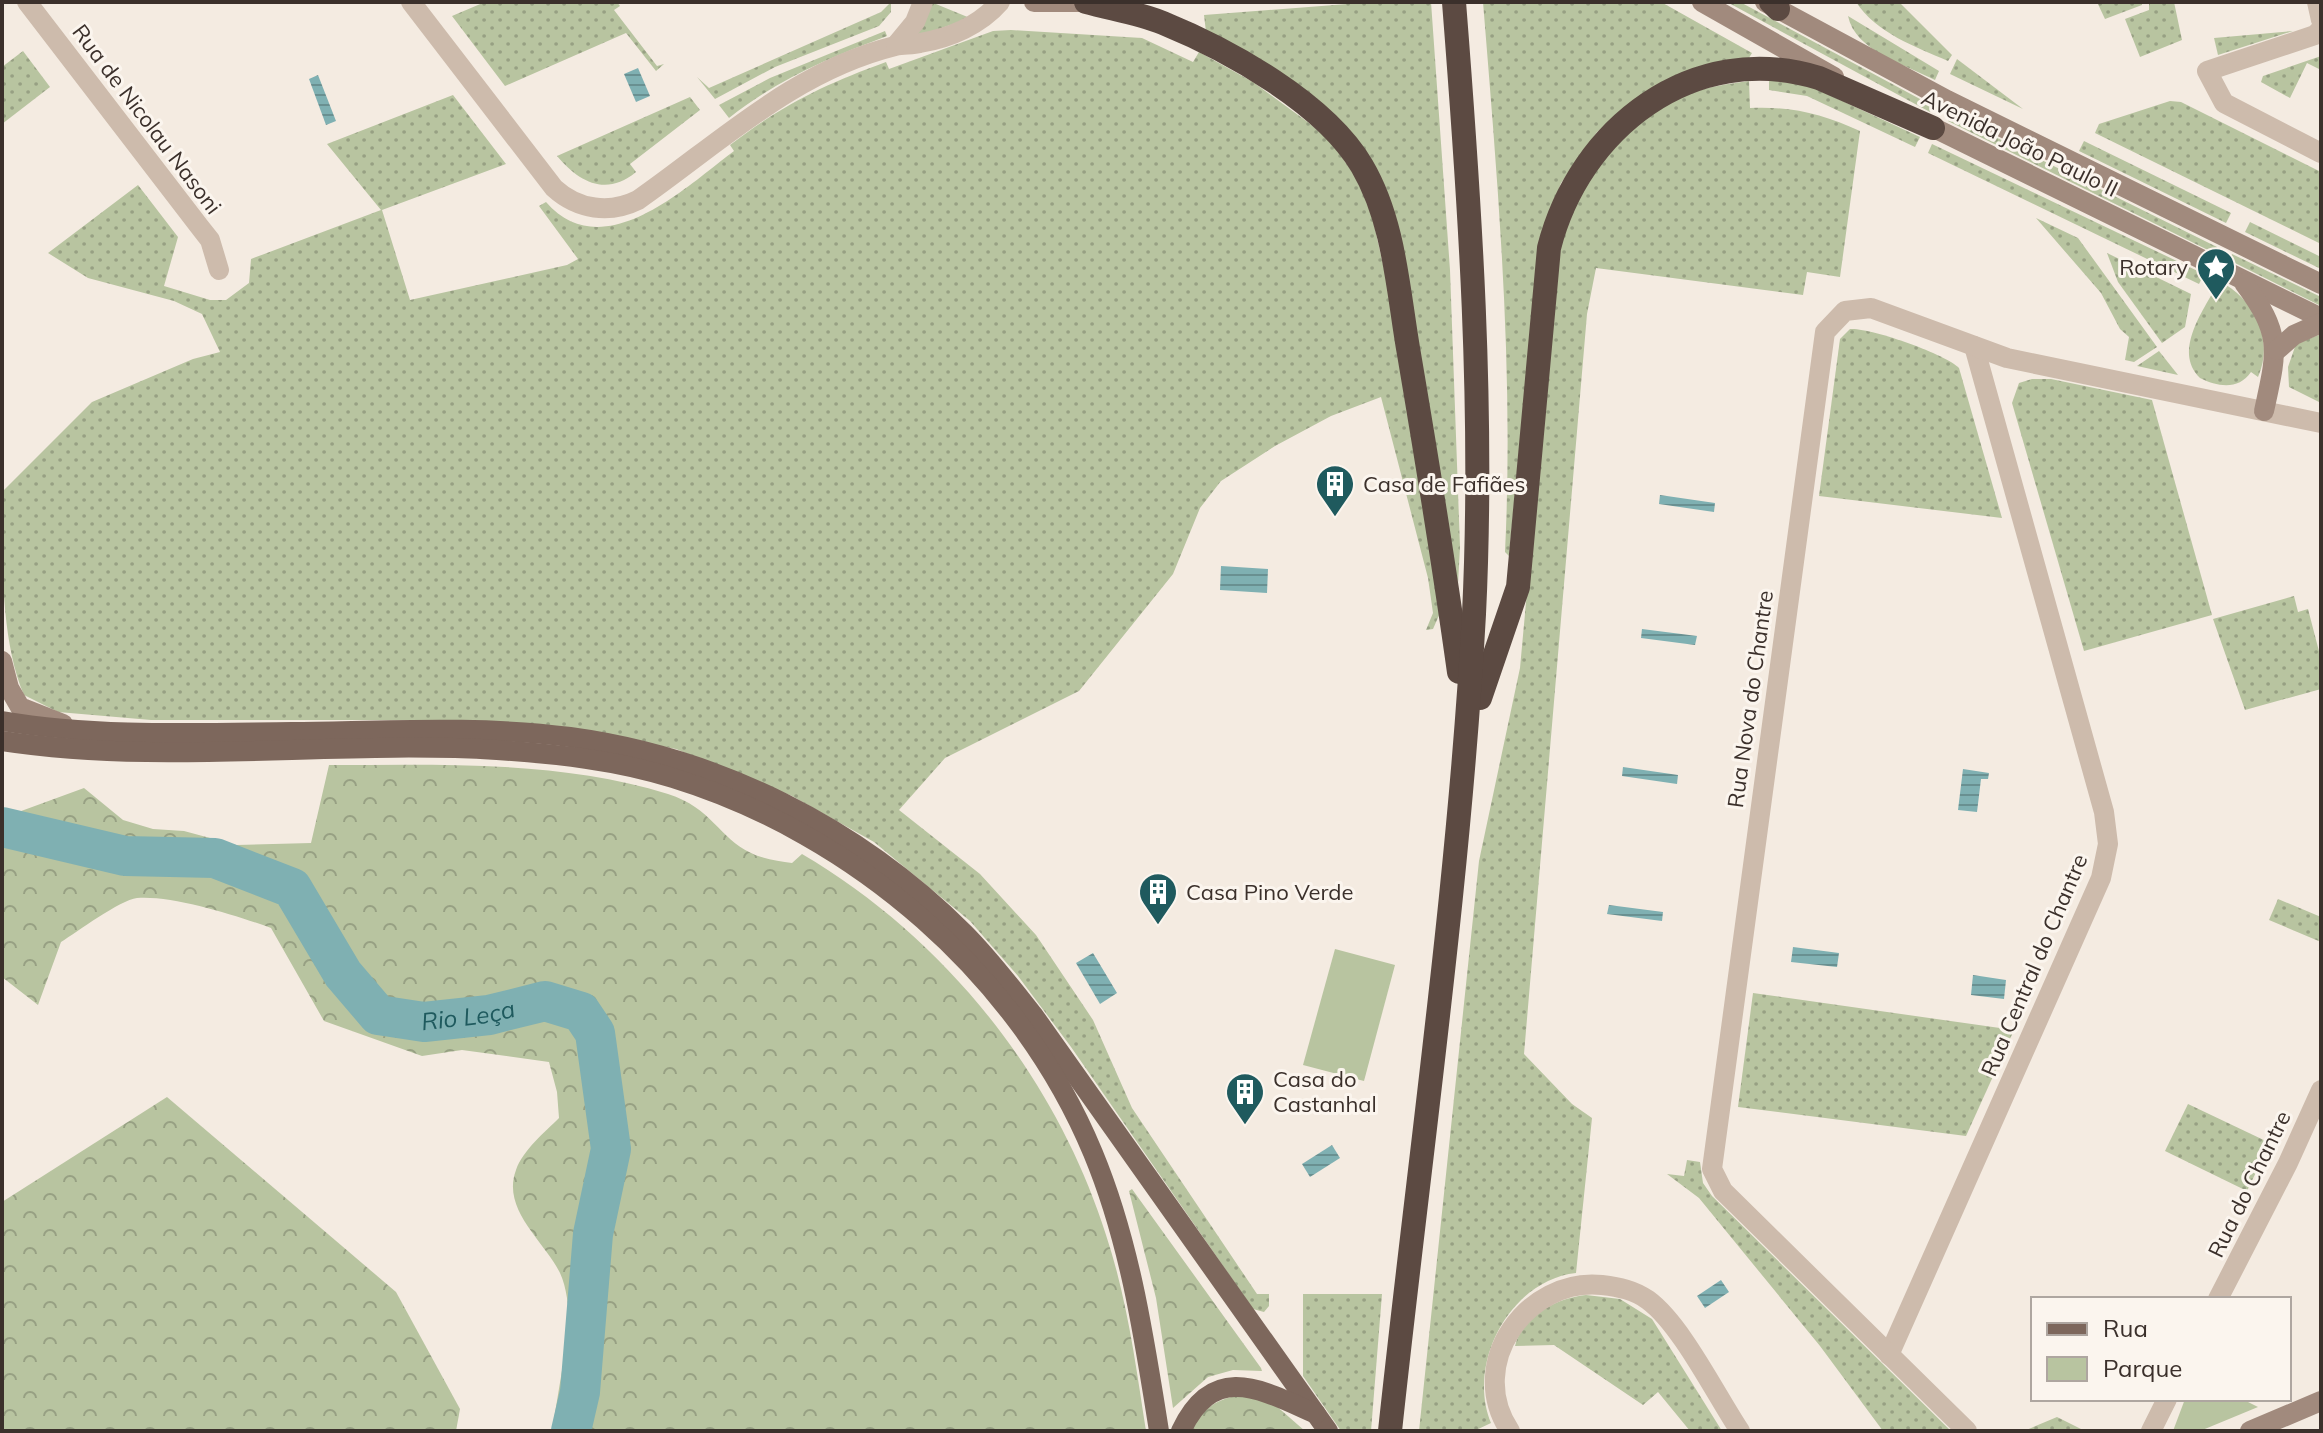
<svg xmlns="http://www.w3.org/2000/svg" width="2323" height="1433" font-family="Mulish,sans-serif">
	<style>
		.grass { fill: url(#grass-dots) }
		.forest { fill: url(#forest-crowns) }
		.park { fill: #b8c4a0 }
		.water { fill: url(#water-rules) }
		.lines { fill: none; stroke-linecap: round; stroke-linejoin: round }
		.river { stroke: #7fb0b2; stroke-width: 40 }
		.street { stroke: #cdbbac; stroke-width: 20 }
		.secondary { stroke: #a18a7d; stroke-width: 20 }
		.primary { stroke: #7d675c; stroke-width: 20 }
		.highway { stroke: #5c4a42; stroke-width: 24 }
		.labels { text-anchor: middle; stroke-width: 6; stroke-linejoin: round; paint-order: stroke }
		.street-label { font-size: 22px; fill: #3b302b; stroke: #fbf5ee }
		.poi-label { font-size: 22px; fill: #3b302b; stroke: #fbf5ee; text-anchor: start }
		.water-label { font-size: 24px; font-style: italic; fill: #1f5a5e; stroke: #fbf5ee }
	</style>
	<defs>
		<pattern id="grass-dots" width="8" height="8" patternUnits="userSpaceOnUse" patternTransform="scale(2)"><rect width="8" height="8" fill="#b8c4a0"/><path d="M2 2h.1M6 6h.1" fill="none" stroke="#97a083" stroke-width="1.8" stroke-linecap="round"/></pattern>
		<pattern id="forest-crowns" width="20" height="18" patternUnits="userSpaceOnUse" patternTransform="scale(2)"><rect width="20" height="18" fill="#b8c4a0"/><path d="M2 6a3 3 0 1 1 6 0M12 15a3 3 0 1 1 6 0" fill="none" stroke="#97a083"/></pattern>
		<pattern id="water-rules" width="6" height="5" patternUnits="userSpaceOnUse" patternTransform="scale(2)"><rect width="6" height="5" fill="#7fb0b2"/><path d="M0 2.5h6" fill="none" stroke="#699091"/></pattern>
	</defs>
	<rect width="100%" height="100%" fill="#f4ebe1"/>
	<!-- grass -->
	<g class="grass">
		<path d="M485,2H617L620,6L614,10L657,66L664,64L656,71L626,33L505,86L452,16Z"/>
		<path d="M891,2V12L879,26L775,67L715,99L697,77L709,88L881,12Z"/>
		<path d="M931,2L970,18L911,39Z"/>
		<path d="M1373,2H1431L1450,270L1460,547L1458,584L1379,177L1206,32L1204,15Z"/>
		<path d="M1483,2H1661L1752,53L1747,61L1639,96L1597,132L1561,183L1539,242L1509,556L1505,552C1514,368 1498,186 1483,2Z"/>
		<path d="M1727,2H1740L1933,106L1930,112Z"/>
		<path d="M1856,2H1899L1952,55L1948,61C1916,47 1876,33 1856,2Z"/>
		<path d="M2097,2H2142V5L2105,19Z"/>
		<path d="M2149,2H2174L2182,40L2140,57L2125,19L2149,10Z"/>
		<path d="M1848,16L1939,71L1935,80C1906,65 1855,51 1848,16Z"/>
		<path d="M1011,30L1142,38L1193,62L1199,52L1253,82L1309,123L1331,142L1358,180L1371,211L1386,278L1440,613L1433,629L1426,630L1433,613L1428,578L1381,397L1331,416L1275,446L1221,481L1200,508L1173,574L1079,691L945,758L899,810L980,874L1036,935L1093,1020L1132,1108L1257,1294H1269V1306L1264,1312L1253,1309L1071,1047L1018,976L970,921L874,842L792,796L676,749L562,727L432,720H151L58,712L24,695C0,639 2,554 2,492L92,402L193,359L220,352L202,314L174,301L88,278L48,253L138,185L178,237L164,286L210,300H226L249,283L251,259L381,210L327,144L453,95L506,164L382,210L410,300L567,265L578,259L539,206L546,202C603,268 687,186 734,151L730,145C784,104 823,85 886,62L889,69L993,31Z"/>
		<path d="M885,31L887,36C829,58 778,79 729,118L719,105L770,78Z"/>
		<path d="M2293,31L2218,55L2214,38Z"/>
		<path d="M23,51L50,87L2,124V67Z"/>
		<path d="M2321,56V70L2307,63L2290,98L2261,82L2263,76Z"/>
		<path d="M1957,59L2023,109L1950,74Z"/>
		<path d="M1769,80L1810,86L1920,137L1915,147L1807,96L1769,90Z"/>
		<path d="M1749,81L1750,108C1791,106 1823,114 1860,131L1840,277L1807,272L1803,295L1596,268L1587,314L1524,1054L1572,1104L1592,1118L1576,1273C1511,1280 1466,1363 1491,1423L1474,1431H1419L1479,861L1520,668L1558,253C1576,184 1621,121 1689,94C1709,86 1729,84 1749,81Z"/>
		<path d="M690,97L700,110L630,164L636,172C606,197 579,182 557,156Z"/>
		<path d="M2170,101L2181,102L2321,172V244L2095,133L2099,124Z"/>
		<path d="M1951,115L2217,247L2214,253L1948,121Z"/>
		<path d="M2084,141L2231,213L2226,223L2079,151Z"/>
		<path d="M1932,144L2204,274L2199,284L1928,153Z"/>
		<path d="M2036,218L2078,238L2157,347L2134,362L2125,360L2129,337L2120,329L2101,293Z"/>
		<path d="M2250,222L2321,257V269L2245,232Z"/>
		<path d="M2107,253L2191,294L2185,327L2162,343L2118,282Z"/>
		<path d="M2232,254L2321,297V306L2229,260Z"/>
		<path d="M2219,281C2254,298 2275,340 2258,377L2251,372C2239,390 2218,387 2200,378C2172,350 2205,309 2219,281Z"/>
		<path d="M1850,329C1869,327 1946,354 1959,368L2002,518L1819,496L1840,339Z"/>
		<path d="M2321,334V403L2289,387L2288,367L2296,344Z"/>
		<path d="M2159,351L2178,375L2137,366Z"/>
		<path d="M2032,379H2051L2152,400L2212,615L2084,651L2012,403L2019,383Z"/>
		<path d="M2294,596L2298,612L2308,609L2321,659V689L2245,710L2213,619Z"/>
		<path d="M2278,899L2321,917V942L2269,920Z"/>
		<path d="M1753,993L2014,1030L1966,1136L1738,1107Z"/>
		<path d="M2188,1104L2270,1143L2247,1191L2165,1151Z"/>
		<path d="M1687,1160L1700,1162L1703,1183L1712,1196L1951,1431H1883L1820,1346L1699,1198L1667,1174L1684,1176Z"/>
		<path d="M1303,1294H1382L1371,1431H1341L1303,1376Z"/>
		<path d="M1586,1295L1620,1299L1652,1319L1722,1431H1690L1658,1392L1643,1405L1554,1345L1515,1346C1522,1315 1558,1298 1586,1295Z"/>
		<path d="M2057,1417L2085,1431H2024Z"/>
	</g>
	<!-- forest -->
	<g class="forest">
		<path d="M329,765C441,765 559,760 668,794C712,808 719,838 751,853C763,859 779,861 792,863L802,854C945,938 1056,1077 1106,1235C1127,1298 1136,1366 1146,1431H552L570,1322C568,1306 567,1288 560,1273C545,1242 501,1210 516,1170C523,1150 545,1132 559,1118L557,1092L549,1062L462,1050L422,1056L324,1021L271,928C238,916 172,895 137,898C120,900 77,932 61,942L38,1005L2,977V812L13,814L84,788L123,820L153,829L184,831L236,845L311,843Z"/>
		<path d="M167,1097L396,1292L460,1409L456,1431H2V1202Z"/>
		<path d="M1132,1189L1261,1368L1262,1371L1233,1370L1208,1377L1173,1408L1156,1298L1129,1191Z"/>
		<path d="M1241,1395L1274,1404L1305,1431H1191C1202,1408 1217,1399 1241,1395Z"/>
	</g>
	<!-- park -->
	<g class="park">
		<path d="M1335,949L1395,965L1364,1081L1303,1065Z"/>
		<path d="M2185,1399H2242L2258,1407L2200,1431H2173Z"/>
	</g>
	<!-- water -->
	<g class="water">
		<path d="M638,68L650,96L636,102L624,74Z"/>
		<path d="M318,75L336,121L326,125L309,79Z"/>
		<path d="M1660,495L1715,503L1714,512L1659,504Z"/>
		<path d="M1221,566L1268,569L1267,593L1220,590Z"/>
		<path d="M1642,629L1697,636L1695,645L1641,638Z"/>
		<path d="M1623,767L1678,775L1677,784L1622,776Z"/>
		<path d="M1963,769L1989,773L1988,779H1981L1977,812L1958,810Z"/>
		<path d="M1609,905L1663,912L1662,921L1607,914Z"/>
		<path d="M1793,947L1839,953L1837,967L1791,962Z"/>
		<path d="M1093,953L1117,993L1100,1004L1076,963Z"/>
		<path d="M1973,975L2006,980L2004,999L1971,995Z"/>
		<path d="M1332,1145L1340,1158L1310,1177L1302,1164Z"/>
		<path d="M1721,1280L1729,1292L1705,1308L1697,1296Z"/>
	</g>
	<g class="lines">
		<!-- river -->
		<path class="river" id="s1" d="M2,827L125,856L215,858L292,888L343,974L378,1015L424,1022L489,1015L545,1001L581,1012L595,1033L611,1149L593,1234L580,1392L571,1431"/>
		<!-- street -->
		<g class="street">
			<path d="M27,2L199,226L210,240L219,270"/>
			<path d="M411,2L554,188C578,210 610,214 638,200C721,142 794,71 895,46C903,44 912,45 920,43C950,38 980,25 1000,2"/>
			<path d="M2317,2L2321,20"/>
			<path d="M2321,29L2315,35L2207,71L2224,103L2321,153"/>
			<path d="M896,45L915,22L923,2"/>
			<path d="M2218,1299L2288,1163L2321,1090"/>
			<path d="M1889,1355L2101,878L2108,844L2104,812L1974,346"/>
			<path d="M1510,1431C1465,1364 1527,1277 1602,1285C1619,1287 1634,1290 1648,1300C1681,1324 1716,1395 1740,1431"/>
			<path d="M1967,1431L1723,1191L1712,1169L1825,332L1845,311L1871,308L2007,358L2321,423"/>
			<path d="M2151,1431L2167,1399"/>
		</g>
		<!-- secondary -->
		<g class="secondary">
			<path d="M1034,2H1086"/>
			<path d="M1702,2L1834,77"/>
			<path d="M1765,2L1947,100L2321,284"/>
			<path d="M1920,121L2321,318"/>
			<path d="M2244,283C2283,335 2277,351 2264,411"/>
			<path d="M2277,350L2294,335L2321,323"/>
			<path d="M2,661L9,688L20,707L63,724"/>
			<path d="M2250,1431L2321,1401"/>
		</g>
		<!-- primary -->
		<g class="primary">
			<path d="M2,721C98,737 195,733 292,732C384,731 478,725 570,737C718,757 858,827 964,933C989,958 1012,988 1034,1016L1328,1431"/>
			<path d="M2,741C166,766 332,740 497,750C556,754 616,760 673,778C855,834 1019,975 1093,1153C1130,1242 1144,1337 1159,1431"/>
			<path d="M1181,1431C1214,1361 1262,1390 1316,1414"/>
		</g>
		<!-- highway -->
		<g class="highway">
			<path d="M1086,2C1111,9 1139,13 1163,23C1229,50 1325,103 1362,166C1395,222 1398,292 1409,354C1427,460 1444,565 1459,672"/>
			<path d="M1771,2L1778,9"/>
			<path d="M1480,698L1518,587L1549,248C1579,129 1693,39 1819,78L1933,128"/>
			<path d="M1390,1431C1419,1160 1459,886 1474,614C1484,410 1470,205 1454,2"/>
		</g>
	</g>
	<!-- icons -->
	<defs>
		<g id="sight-pin" transform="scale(2)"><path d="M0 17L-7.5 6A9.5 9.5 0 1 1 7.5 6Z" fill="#1f5a5e" stroke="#fbf5ee"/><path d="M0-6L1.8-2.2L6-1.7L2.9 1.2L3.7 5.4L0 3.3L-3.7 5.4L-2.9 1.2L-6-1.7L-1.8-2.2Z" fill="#fff"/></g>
		<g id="building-pin" transform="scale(2)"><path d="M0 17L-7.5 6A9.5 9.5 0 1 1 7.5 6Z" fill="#1f5a5e" stroke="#fbf5ee"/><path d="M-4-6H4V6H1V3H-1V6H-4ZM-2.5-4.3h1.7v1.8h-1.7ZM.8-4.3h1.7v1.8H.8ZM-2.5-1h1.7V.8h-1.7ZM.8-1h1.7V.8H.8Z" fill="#fff"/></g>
	</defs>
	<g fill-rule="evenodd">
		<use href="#sight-pin" x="2216" y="267"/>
		<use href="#building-pin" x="1335" y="484"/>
		<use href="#building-pin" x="1158" y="892"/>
		<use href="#building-pin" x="1245" y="1092"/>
	</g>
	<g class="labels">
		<!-- street labels -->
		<g class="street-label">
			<text transform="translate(147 119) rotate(53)" y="8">Rua de Nicolau Nasoni</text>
			<text transform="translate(2020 143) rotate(26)" y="8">Avenida João Paulo II</text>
			<text transform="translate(1750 699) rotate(-82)" y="8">Rua Nova do Chantre</text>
			<text transform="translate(2034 965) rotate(-67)" y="8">Rua Central do Chantre</text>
			<text transform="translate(2249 1184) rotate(-64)" y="8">Rua do Chantre</text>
		</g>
		<!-- poi labels -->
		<g class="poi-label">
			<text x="2188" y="275" text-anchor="end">Rotary</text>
			<text x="1363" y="492">Casa de Fafiães</text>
			<text x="1186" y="900">Casa Pino Verde</text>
			<text x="1273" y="1087">Casa do<tspan x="1273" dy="25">Castanhal</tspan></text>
		</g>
		<!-- water labels -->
		<g class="water-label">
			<text dy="8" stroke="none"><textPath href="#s1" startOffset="544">Rio Leça</textPath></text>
		</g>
	</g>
	<!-- border -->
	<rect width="2323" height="1433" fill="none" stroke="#3b302b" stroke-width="8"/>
	<!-- legend -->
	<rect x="2031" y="1297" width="260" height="104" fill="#fbf5ee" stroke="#aea6a0" stroke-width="2"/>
	<rect x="2047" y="1323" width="40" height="12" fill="#7d675c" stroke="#aea6a0" stroke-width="2"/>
	<text x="2103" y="1337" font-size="24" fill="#3b302b">Rua</text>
	<rect x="2047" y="1357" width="40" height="24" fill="#b8c4a0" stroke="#aea6a0" stroke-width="2"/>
	<text x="2103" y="1377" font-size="24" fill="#3b302b">Parque</text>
</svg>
